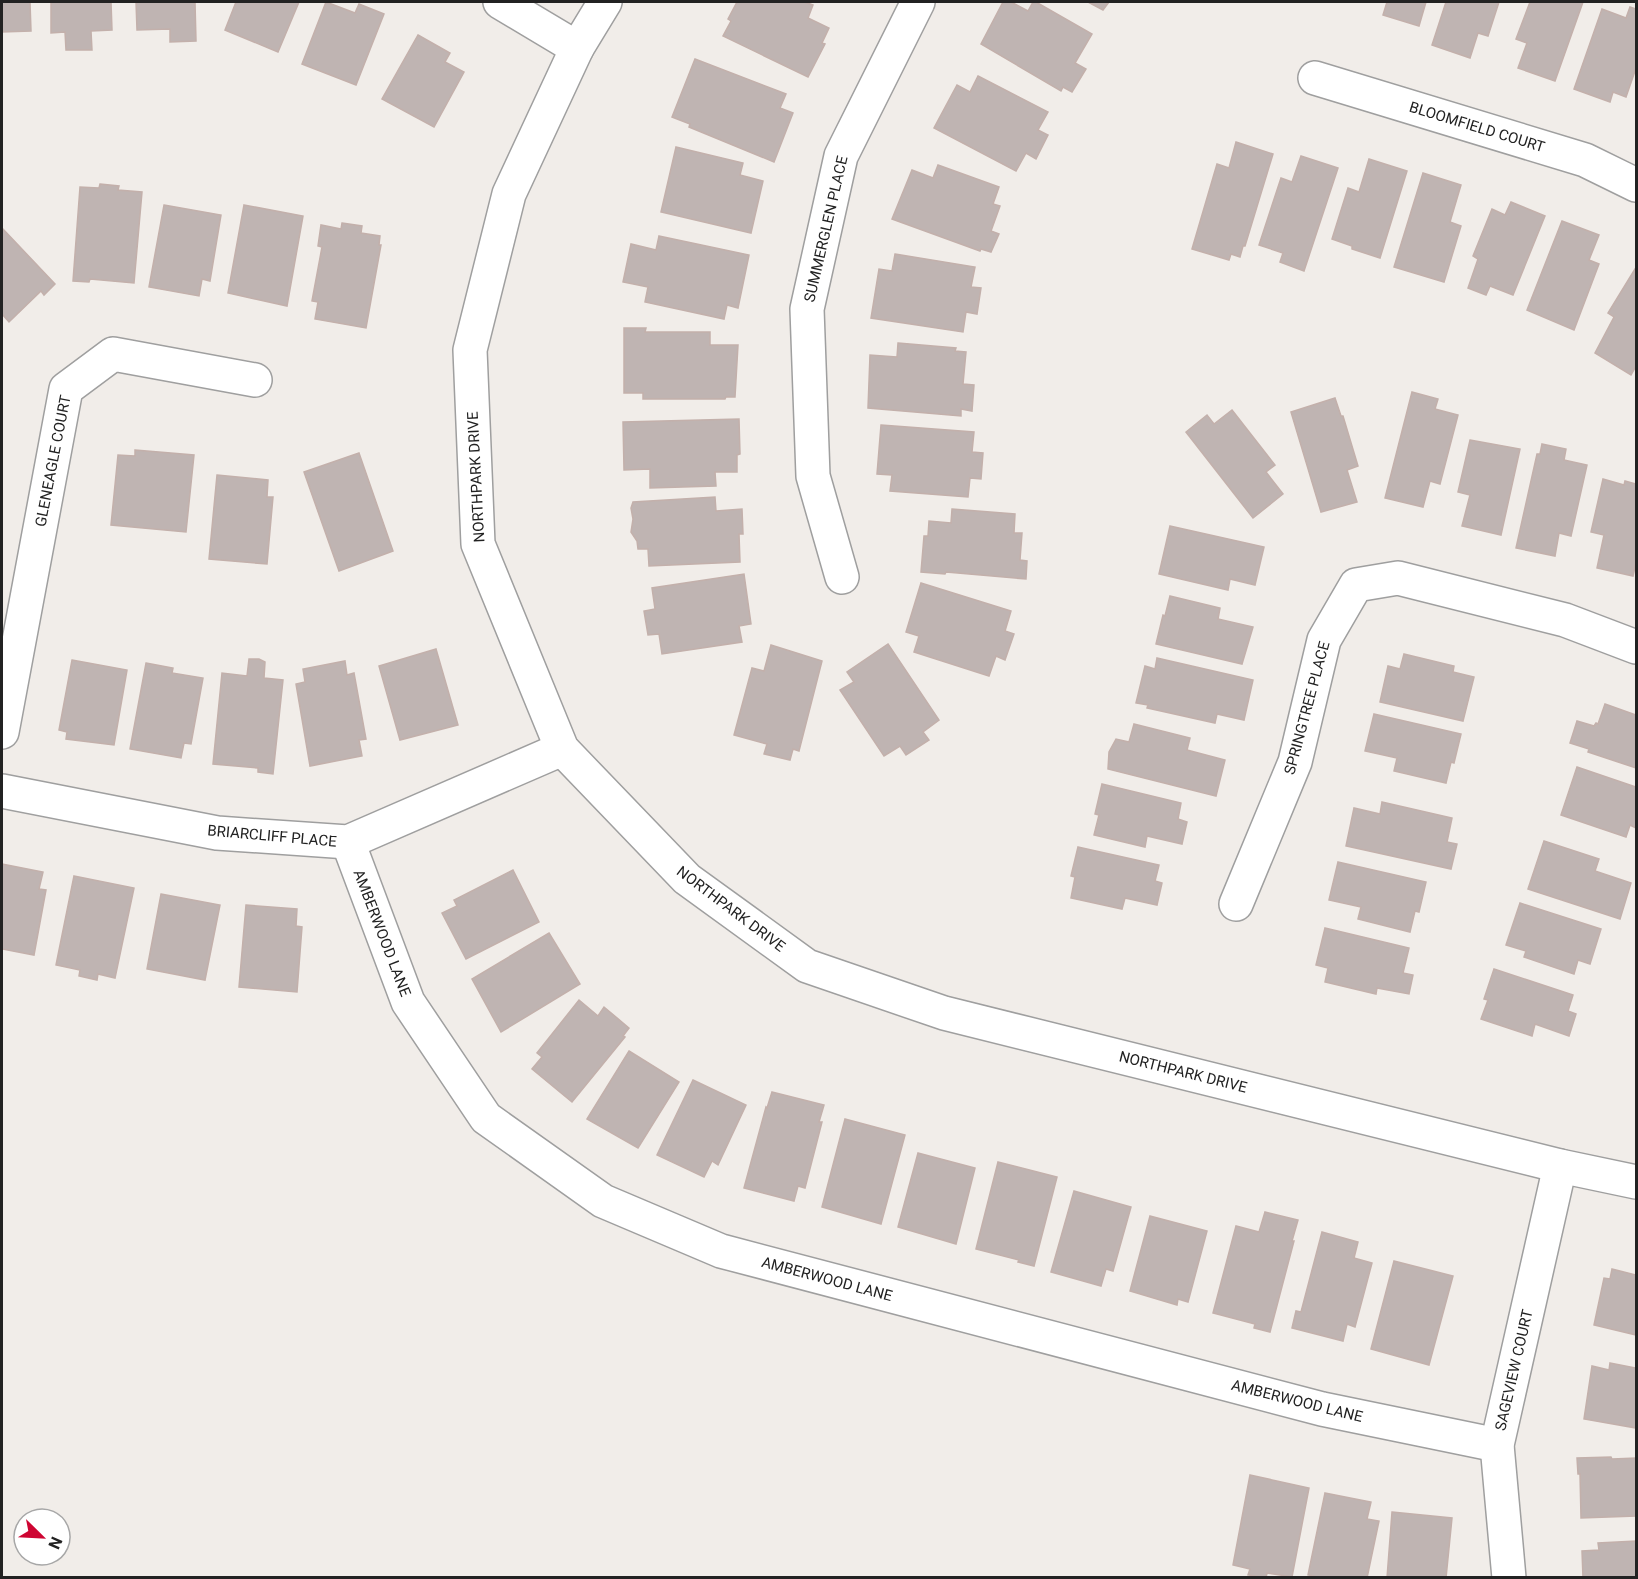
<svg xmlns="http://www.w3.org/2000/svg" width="1638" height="1579" font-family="Roboto,sans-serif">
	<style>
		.building { fill: #bfb4b2; stroke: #c3b0ab; stroke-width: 1.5 }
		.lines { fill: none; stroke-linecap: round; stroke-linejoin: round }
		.minor-casing { stroke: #9f9f9f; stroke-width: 36 }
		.minor { stroke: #fff; stroke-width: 33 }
		.labels { text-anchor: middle; stroke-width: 4.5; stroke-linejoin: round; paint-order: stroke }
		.street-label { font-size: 15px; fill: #222; stroke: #fff }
	</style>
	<rect width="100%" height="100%" fill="#f1ede9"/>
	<!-- building -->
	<g class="building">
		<path d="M2,2H30L31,31L2,32Z"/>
		<path d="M51,2H111L112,30L91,31L92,50H66L65,32L51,33Z"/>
		<path d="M136,2H195L196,41L170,42V29L137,30Z"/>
		<path d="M236,2H299L278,52L225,30Z"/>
		<path d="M326,2L355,13L359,4L384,14L356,85L302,64Z"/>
		<path d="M737,2H805L813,5L808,18L829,28L822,43L825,44L808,77L723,36L731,21L728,19Z"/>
		<path d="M1003,2H1011L1028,11L1033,2H1036L1092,34L1075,63L1086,69L1072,92L1063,87L1061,91L981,44Z"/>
		<path d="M1088,2H1109L1103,10Z"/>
		<path d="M1384,2H1426L1419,26L1383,15L1387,2Z"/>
		<path d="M1446,2H1499L1488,36L1478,33L1470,58L1432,45Z"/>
		<path d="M1530,2H1583L1555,81L1518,68L1527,43L1516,39Z"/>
		<path d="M1630,7L1636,9V68L1626,97L1613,92L1610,102L1574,89L1602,9L1626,18Z"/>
		<path d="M418,35L450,53L445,62L464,72L434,127L382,99Z"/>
		<path d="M695,59L786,94L780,108L793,113L774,162L689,127L690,124L672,117Z"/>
		<path d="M978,76L1048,112L1038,130L1048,135L1036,159L1026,153L1016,171L934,128L957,85L970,92Z"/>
		<path d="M1236,142L1273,154L1245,246H1243L1240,257L1231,254L1229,260L1192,249L1217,164L1229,168Z"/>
		<path d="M676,147L743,163L740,175L763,181L751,233L661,212Z"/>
		<path d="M1301,156L1338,168L1304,271L1280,262L1283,253L1259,245L1281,178L1292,182Z"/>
		<path d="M1369,159L1407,171L1380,258L1352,249V246L1332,239L1348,188L1359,192Z"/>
		<path d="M938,165L999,187L993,204L1000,206L991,231L999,234L991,252L981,249L980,251L892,219L912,170L933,178Z"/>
		<path d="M1423,173L1461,185L1450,222L1461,226L1444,282L1394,267Z"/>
		<path d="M100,184L119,186L118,190L142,192L134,283L90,279L89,282L73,281L80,187L99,188Z"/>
		<path d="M1511,202L1545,216L1513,295L1490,286L1486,295L1468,288L1478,259L1473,256L1492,209L1505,215Z"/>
		<path d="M164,205L221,215L210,281L202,279L199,296L149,287Z"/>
		<path d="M244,205L303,216L287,306L228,293Z"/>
		<path d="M1562,221L1599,235L1589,260L1599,264L1574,330L1527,310Z"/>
		<path d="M342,223L362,226L361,233L380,236L379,245H381L366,328L315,319L318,302L312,301L322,247L318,246L321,225L341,229Z"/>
		<path d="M2,228L55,284L44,295L41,291L9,322L2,314Z"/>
		<path d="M659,236L749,255L738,308L727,305L724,319L645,302L648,287L623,282L631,244L656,250Z"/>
		<path d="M895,254L975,267L971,287L981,288L977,314L966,312L963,332L871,318L879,269L892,271Z"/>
		<path d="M1635,269L1636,270V366L1631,375L1595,353L1614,317L1608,313Z"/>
		<path d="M624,328H646L645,332H710V345H738L735,397H726L725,399H643V393H624Z"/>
		<path d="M898,343L956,348L955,351L966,352L963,384L974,385L972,411L961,409V416L868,408L870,355L897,357Z"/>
		<path d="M1412,392L1438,399L1435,409L1458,415L1440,484L1430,481L1423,507L1385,498Z"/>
		<path d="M1335,398L1341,416H1343L1358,466L1347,470L1357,502L1321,512L1291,412Z"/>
		<path d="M1232,410L1275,465L1266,472L1283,494L1253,518L1186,432L1207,415L1214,424Z"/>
		<path d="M739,419L740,454L737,455V472H715L716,486L650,488V469L624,470L623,422Z"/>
		<path d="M881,425L974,432L972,452L983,453L981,479L970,478L968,497L890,491L892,475L877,474Z"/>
		<path d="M1470,440L1520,449L1501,535L1462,526L1470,495L1458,492Z"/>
		<path d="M1542,444L1566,449L1564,460L1587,465L1571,536L1559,533L1555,556L1516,548L1537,454H1540Z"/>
		<path d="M135,450L194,455L186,532L111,525L118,455L135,456Z"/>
		<path d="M359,453L393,551L339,571L304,472Z"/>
		<path d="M217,475L268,480L267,497H273L267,564L209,559Z"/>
		<path d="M1603,479L1624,485L1625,481L1636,484V563L1633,576L1597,568L1604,535L1591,532Z"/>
		<path d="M715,497L716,511L742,509L743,534H739L740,562L649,566L648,549H638L637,541L631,532L633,519L631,508L633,502Z"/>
		<path d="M952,509L1015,514L1014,533H1022L1020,560L1027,561L1026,579L946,572L945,574L921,572L924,536H928L929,521L951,523Z"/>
		<path d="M1170,526L1264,547L1255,585L1230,579L1228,590L1159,574Z"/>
		<path d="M744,574L751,624L739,626L742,642L662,654L659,634L648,635L644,611L655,609L652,588Z"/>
		<path d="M921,583L1011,611L1005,631L1014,634L1005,660L996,656L989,676L914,652L919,636L906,632Z"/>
		<path d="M1170,596L1220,608L1218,619L1253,627L1242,664L1156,644L1163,615L1165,616Z"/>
		<path d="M888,644L939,720L923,732L929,740L906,755L900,746L884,756L840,690L854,682L847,672Z"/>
		<path d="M771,645L822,661L799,751L793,749L790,760L764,754L767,744L734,735L752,668L764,671Z"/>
		<path d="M436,649L458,725L400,740L379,666Z"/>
		<path d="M1404,654L1454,666L1453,672L1474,677L1463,721L1380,702L1388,666L1400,669Z"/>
		<path d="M1157,658L1253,680L1244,720L1217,714L1215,723L1147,708L1148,705L1136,703L1145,666L1155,669Z"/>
		<path d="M249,659H259L265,662L264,678L283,680L273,774L258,772V768L213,764L222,673L247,676Z"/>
		<path d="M72,660L127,670L114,745L66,739L67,732L59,730Z"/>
		<path d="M345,661L347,675L354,673L366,739L359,740L362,756L310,766L296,684L305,682L303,669Z"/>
		<path d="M146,663L173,668L172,673L203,678L191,744L184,743L181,758L130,749Z"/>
		<path d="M1605,704L1636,715V768L1588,752L1589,749L1570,743L1577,721L1594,726L1596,723L1598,724Z"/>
		<path d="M1374,714L1461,734L1454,763L1451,762L1446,783L1394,771L1397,758L1365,751Z"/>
		<path d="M1134,724L1190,738L1187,750L1225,760L1216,796L1108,769L1109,752L1116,739L1129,742Z"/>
		<path d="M1577,767L1636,787V828L1630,825L1626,837L1561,815Z"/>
		<path d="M1102,784L1181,803L1178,819L1187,822L1182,844L1147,836L1145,847L1094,835L1099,815L1095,814Z"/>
		<path d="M1382,802L1452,818L1447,842L1457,844L1451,869L1346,846L1354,808L1380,814Z"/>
		<path d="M1544,841L1599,859L1595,871L1631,883L1620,919L1528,889Z"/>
		<path d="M1078,847L1159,865L1155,881L1162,883L1157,905L1125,898L1122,909L1071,898L1075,877L1071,876Z"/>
		<path d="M1338,862L1426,882L1419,912L1415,911L1410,932L1358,919L1361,907L1329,900Z"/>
		<path d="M2,864L43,872L39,889L46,890L34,955L2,949Z"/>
		<path d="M513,870L539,922L466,959L442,913L457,906L454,900Z"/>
		<path d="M74,876L134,888L115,978L98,974L97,980L79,976L80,970L56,965Z"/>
		<path d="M161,894L220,905L205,980L147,969Z"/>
		<path d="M1520,903L1601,929L1590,964L1578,960L1574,974L1524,957L1526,951L1506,945Z"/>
		<path d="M246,905L297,909L296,926L302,927L297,992L239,987Z"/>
		<path d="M1325,928L1409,948L1403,973L1413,975L1409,994L1377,988L1376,994L1325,982L1328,968L1316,965Z"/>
		<path d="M549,933L580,984L501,1032L472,979Z"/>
		<path d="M1494,969L1573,995L1568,1011L1576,1014L1569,1036L1535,1024L1532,1036L1481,1019L1488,1000L1484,999Z"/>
		<path d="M579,1000L598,1016L604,1007L629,1028L623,1036L625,1037L572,1102L532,1069L542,1057L537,1053Z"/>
		<path d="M629,1051L679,1082L638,1148L587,1119Z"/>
		<path d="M693,1080L746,1105L718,1165L712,1161L704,1177L657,1155Z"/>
		<path d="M772,1092L824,1105L819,1122H822L805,1188L798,1186L794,1201L744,1188L766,1107L767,1108Z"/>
		<path d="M845,1119L905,1135L881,1224L822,1207Z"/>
		<path d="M918,1153L975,1168L956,1244L898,1227Z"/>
		<path d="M998,1162L1057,1177L1034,1266L1018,1262L1019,1260L976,1249Z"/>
		<path d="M1074,1191L1131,1207L1113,1271L1106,1269L1101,1286L1051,1272Z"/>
		<path d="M1265,1212L1298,1220L1292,1241H1294L1270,1332L1254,1328L1255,1324L1213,1313L1236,1226L1259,1232Z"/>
		<path d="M1150,1216L1207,1231L1188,1302L1178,1299L1177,1305L1130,1291Z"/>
		<path d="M1322,1232L1358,1242L1354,1258L1372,1263L1355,1327L1347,1324L1343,1341L1292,1328L1296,1311L1301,1312Z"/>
		<path d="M1394,1261L1453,1276L1429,1365L1371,1349Z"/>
		<path d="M1612,1269L1636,1275V1335L1594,1325L1604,1278L1610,1279Z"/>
		<path d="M1610,1363L1636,1368V1428L1584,1419L1592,1366L1609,1370Z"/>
		<path d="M1611,1457L1612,1459L1636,1458V1516L1581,1518L1580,1474H1578L1577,1458Z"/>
		<path d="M1250,1475L1309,1488L1292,1577L1267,1573L1266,1578L1248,1575L1250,1569L1233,1565Z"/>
		<path d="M1325,1493L1371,1502L1367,1519L1379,1521L1367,1578H1322L1308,1575Z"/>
		<path d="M1392,1512L1452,1518L1446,1578H1387Z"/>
		<path d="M1636,1541V1578H1583L1582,1551L1599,1550L1598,1543Z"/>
	</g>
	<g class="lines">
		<!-- minor casing -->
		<g class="minor-casing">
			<g id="minor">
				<path d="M500,2L577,48"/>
				<path d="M605,2L577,48L509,194L470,350L478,544L562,749L687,879L807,966L944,1013L1560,1166L1636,1182"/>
				<path d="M1315,78L1585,160L1636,185"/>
				<path d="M842,577L813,476L807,309L841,156L918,2"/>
				<path d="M2,732L66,389L113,354L255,380"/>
				<path d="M2,791L217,833L348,842L562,749"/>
				<path d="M348,842L408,1002L486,1118L603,1201L721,1251L1322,1409L1497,1445"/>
				<path d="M1236,904L1295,762L1324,640L1356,585L1398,578L1565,620L1636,647"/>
				<path d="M1509,1578L1497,1445L1560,1166"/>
			</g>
		</g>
		<!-- minor -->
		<use href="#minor" class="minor"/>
	</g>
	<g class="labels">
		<!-- street labels -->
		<g class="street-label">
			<text transform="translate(1477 127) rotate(17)" y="5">BLOOMFIELD COURT</text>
			<text transform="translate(826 229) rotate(-77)" y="5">SUMMERGLEN PLACE</text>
			<text transform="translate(53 461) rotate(-79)" y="5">GLENEAGLE COURT</text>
			<text transform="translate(476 477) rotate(-93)" y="5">NORTHPARK DRIVE</text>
			<text transform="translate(1307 708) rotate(-75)" y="5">SPRINGTREE PLACE</text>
			<text transform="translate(272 836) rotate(5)" y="5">BRIARCLIFF PLACE</text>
			<text transform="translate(731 909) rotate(37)" y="5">NORTHPARK DRIVE</text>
			<text transform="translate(382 933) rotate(69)" y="5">AMBERWOOD LANE</text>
			<text transform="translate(1183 1072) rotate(14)" y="5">NORTHPARK DRIVE</text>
			<text transform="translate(827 1279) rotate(15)" y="5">AMBERWOOD LANE</text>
			<text transform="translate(1514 1370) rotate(-77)" y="5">SAGEVIEW COURT</text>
			<text transform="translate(1297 1401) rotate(14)" y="5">AMBERWOOD LANE</text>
		</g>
	</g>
	<!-- border -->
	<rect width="1638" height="1579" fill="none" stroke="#222222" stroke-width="6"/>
	<!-- north arrow -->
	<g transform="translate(42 1537) rotate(114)"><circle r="28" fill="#ffffff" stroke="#a7a7a7" stroke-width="1.5"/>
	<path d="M0-4.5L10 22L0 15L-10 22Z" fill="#ce0532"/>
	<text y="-9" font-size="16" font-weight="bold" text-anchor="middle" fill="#222222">N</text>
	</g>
</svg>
